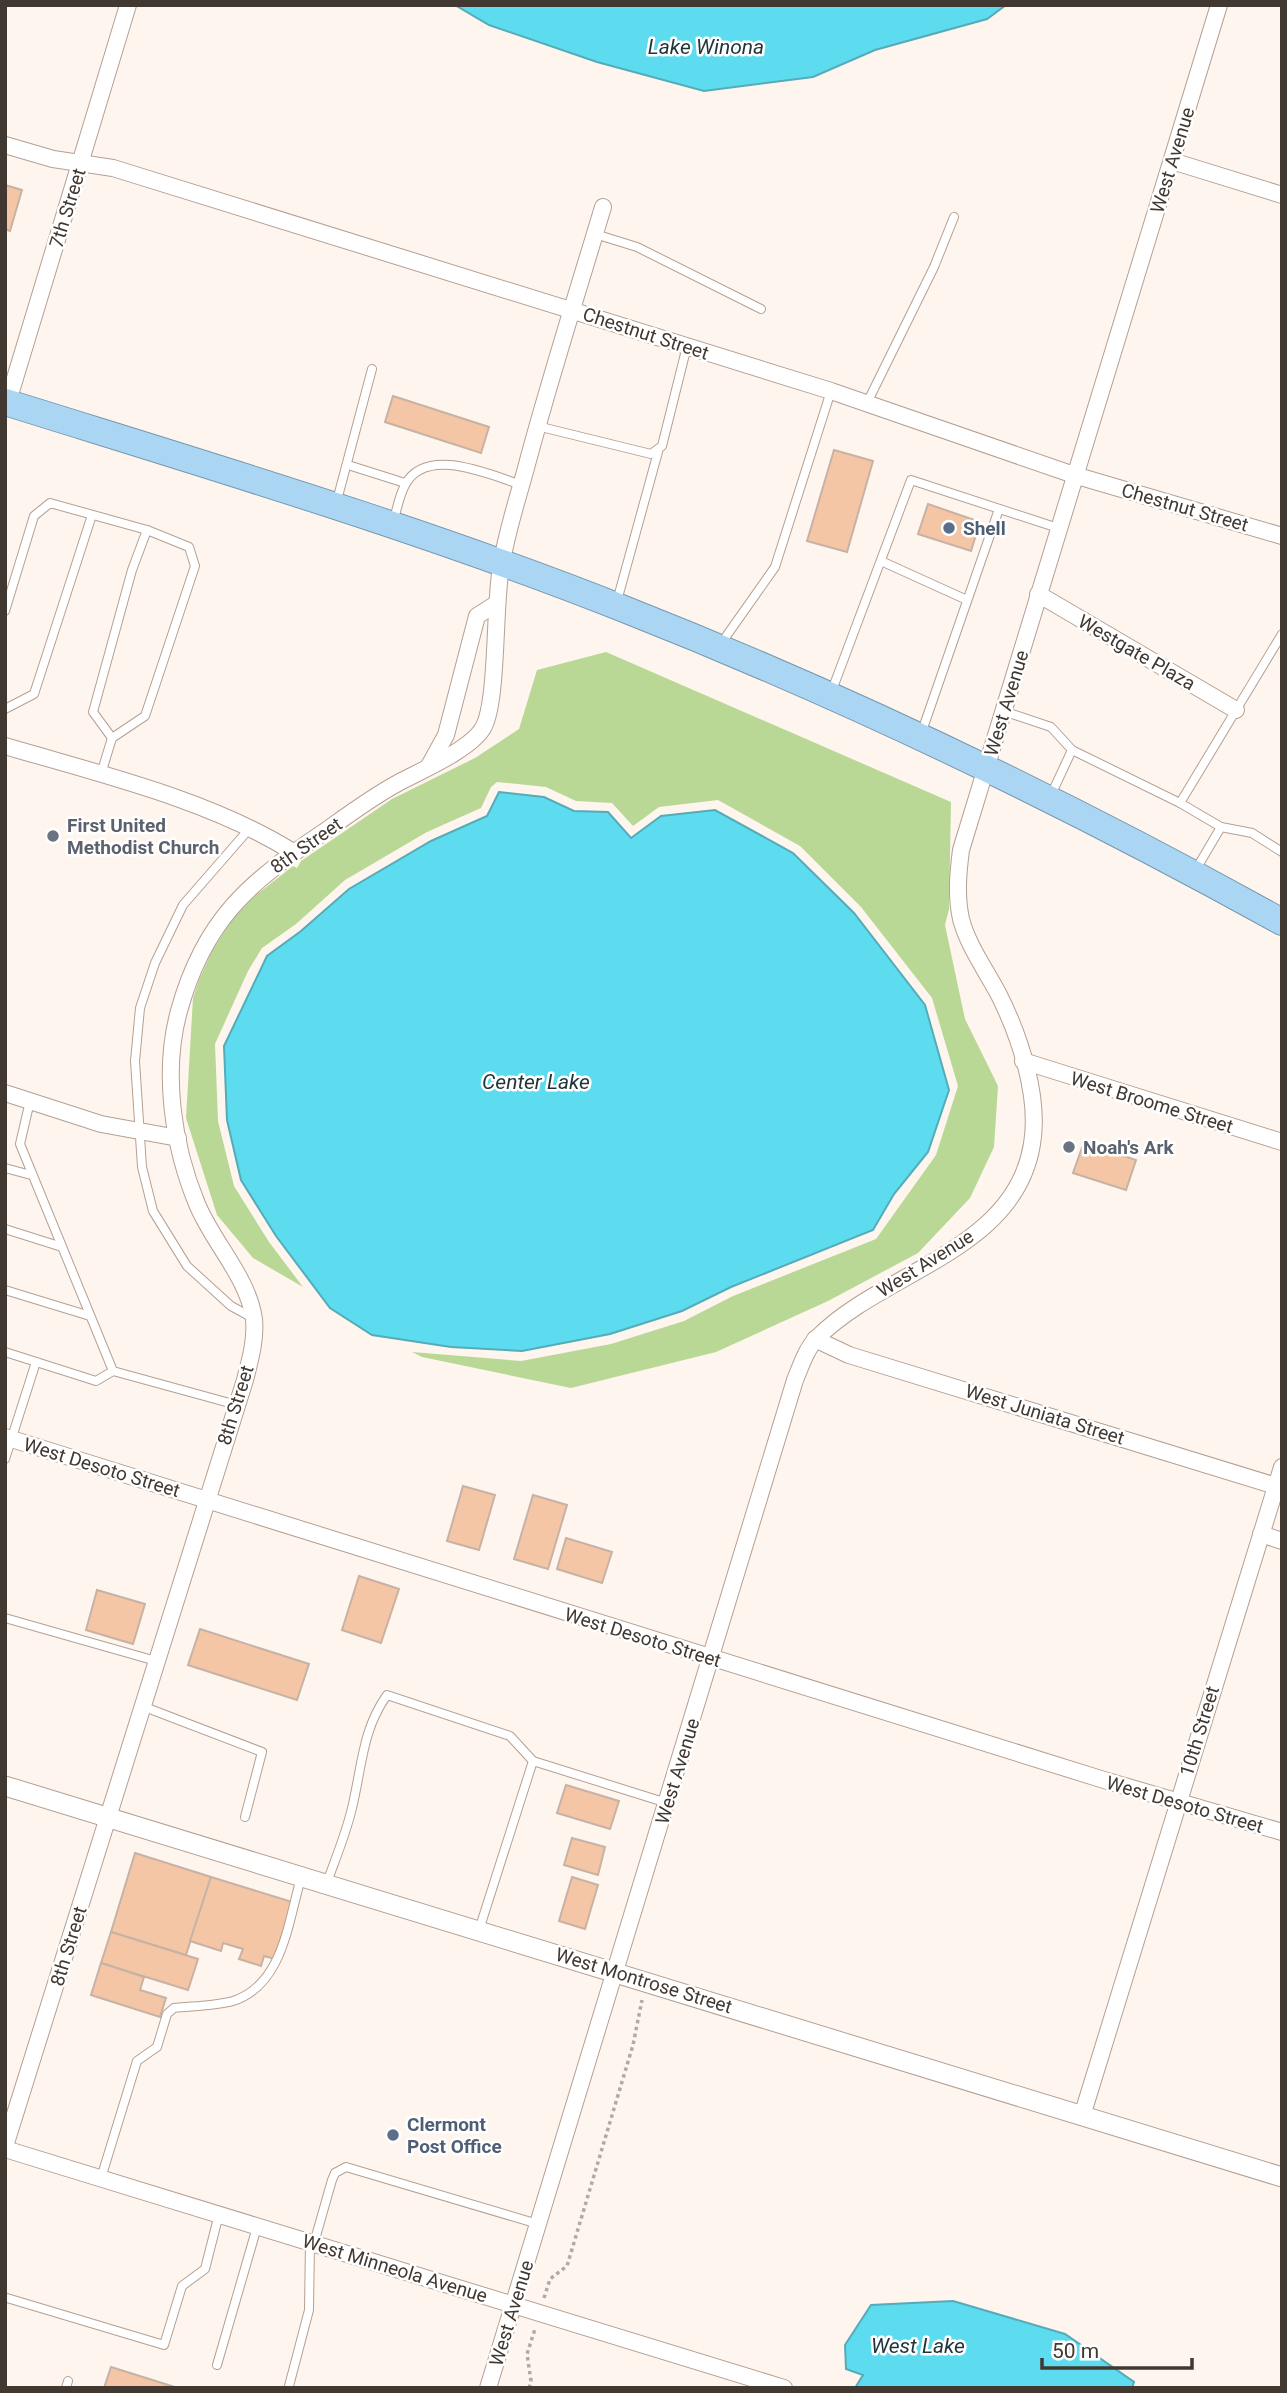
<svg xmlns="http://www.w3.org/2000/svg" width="1287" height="2393" font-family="Roboto,sans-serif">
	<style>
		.green { fill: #b9d895 }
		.water { fill: #5ddcf0; stroke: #55abb7; stroke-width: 2 }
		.building { fill: #f5c6a6; stroke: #c7b2a4; stroke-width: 2 }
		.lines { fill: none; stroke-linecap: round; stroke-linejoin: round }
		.service-casing { stroke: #b5a093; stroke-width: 10 }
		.minor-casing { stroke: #b5a093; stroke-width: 18 }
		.tertiary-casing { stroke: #b5a093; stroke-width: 21 }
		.trunk-casing { stroke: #7798ae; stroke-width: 28 }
		.path { stroke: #b2a9a3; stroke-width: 3.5; stroke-dasharray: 3.5 3.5; stroke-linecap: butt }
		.service { stroke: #fff; stroke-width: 8 }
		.minor { stroke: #fff; stroke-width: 16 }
		.tertiary { stroke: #fff; stroke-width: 19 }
		.trunk { stroke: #aad6f4; stroke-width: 26 }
		.service-dot { fill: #5c6f8a; stroke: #fff; stroke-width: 2.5 }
		.worship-dot { fill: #6b7280; stroke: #fff; stroke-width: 2.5 }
		.labels { text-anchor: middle; stroke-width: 5; stroke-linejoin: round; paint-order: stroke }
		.street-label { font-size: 19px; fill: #413832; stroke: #fff }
		.service-label { font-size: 19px; font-weight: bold; fill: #4e5e75; stroke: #fff; text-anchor: start }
		.worship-label { font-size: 19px; font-weight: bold; fill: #5b616d; stroke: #fff; text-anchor: start }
		.water-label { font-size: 21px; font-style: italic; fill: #1e3438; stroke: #fff }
	</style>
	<rect width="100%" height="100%" fill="#fef5ef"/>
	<!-- green -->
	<path class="green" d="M606,652L951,802L949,909L945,925L965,1019L998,1086L994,1147L970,1198L918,1253L828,1301L716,1352L571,1388L422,1357L412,1352L521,1361L611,1344L684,1321L733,1296L876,1239L936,1155L958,1086L932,998L861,907L800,846L718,800L659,807L633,826L612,803L576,801L546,787L497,782L491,787L481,808L427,832L345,880L296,924L262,948L248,971L215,1044L218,1121L234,1186L269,1242L303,1287L253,1258L217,1215L186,1118L193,998L199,980L212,951L233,918L251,899L293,866L297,868L301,861L392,799L475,758L519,729L537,670Z"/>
	<!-- water -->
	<g class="water">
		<path d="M455,5H1006L987,19L875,50L813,77L704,91L597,62L489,25Z"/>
		<path d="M499,792L544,797L574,811L608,812L631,838L661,816L715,810L793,853L854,913L925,1005L949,1090L928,1152L894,1194L873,1230L731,1287L682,1311L610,1334L522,1351L451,1347L372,1335L330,1308L276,1236L241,1180L227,1120L224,1046L267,956L301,931L349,889L431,841L487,816Z"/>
		<path d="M953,2301L1065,2334L1134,2382L1132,2388H855L863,2375L846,2369L845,2345L871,2305Z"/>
	</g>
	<!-- building -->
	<g class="building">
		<path d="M5,185L22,190L10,231L5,229Z"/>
		<path d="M393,396L489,427L481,453L385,422Z"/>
		<path d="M834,450L873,461L847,552L807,541Z"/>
		<path d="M928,504L980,522L971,551L918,534Z"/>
		<path d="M1084,1142L1136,1160L1126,1190L1073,1173Z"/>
		<path d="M463,1486L495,1495L479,1550L447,1541Z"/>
		<path d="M533,1495L567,1505L548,1569L514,1559Z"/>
		<path d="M566,1538L612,1552L602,1583L557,1569Z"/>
		<path d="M359,1576L399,1589L381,1643L342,1630Z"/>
		<path d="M97,1590L145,1604L133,1644L86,1630Z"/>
		<path d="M200,1629L309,1664L297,1700L188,1665Z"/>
		<path d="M566,1785L619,1801L610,1829L557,1813Z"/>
		<path d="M572,1838L605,1847L598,1875L564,1865Z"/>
		<path d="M135,1853L211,1877L186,1955L111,1932Z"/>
		<path d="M211,1877L292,1902L275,1959L264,1956L261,1966L239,1959L243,1949L223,1943L221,1951L190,1941Z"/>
		<path d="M572,1877L598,1885L585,1929L559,1921Z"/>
		<path d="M111,1932L198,1959L188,1990L101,1963Z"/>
		<path d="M101,1963L144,1977L140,1990L166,1998L160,2017L91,1995Z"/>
		<path d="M111,2367L178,2388H104Z"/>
	</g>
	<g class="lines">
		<!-- service casing -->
		<g class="service-casing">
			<g id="service">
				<path d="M595,234L637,247L761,309"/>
				<path d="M867,403L934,267L954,217"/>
				<path d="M537,426L651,454L662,446L687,346"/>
				<path d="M348,465L405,483"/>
				<path d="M336,504L372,369"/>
				<path d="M393,522C397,510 399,496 405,485C426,445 490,475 522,485"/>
				<path d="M881,561L967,600"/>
				<path d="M617,601L658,452"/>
				<path d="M5,611L34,516L50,503L147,530L189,547L195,566L145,716L112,738L101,774"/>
				<path d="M720,645L775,567L831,391"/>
				<path d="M831,693L911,480L1058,528"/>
				<path d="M5,709L34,694L92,515"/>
				<path d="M1003,711L1051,727L1072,750L1180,803L1282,634"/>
				<path d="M921,734L999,509"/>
				<path d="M112,738L93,712L132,570L147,530"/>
				<path d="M1051,795L1072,750"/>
				<path d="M1180,803L1221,827L1195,871"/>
				<path d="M1221,827L1252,833L1282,852"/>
				<path d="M250,828L183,905L155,963L140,1008L135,1061L142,1167L153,1211L187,1266L231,1306L253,1318"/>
				<path d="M30,1101L20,1144L113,1371L237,1405"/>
				<path d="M5,1168L31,1175"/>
				<path d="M5,1229L62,1247"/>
				<path d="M5,1290L90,1316"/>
				<path d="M5,1352L96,1381L113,1371"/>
				<path d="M5,1459L36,1362"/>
				<path d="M5,1618L156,1661"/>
				<path d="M142,1706L262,1752L245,1817"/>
				<path d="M326,1885C335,1860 346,1834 352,1808C362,1767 362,1730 387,1695L510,1736L533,1761"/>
				<path d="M479,1930L533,1761L667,1803"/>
				<path d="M101,2178L137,2061L157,2047L167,2014L174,2008C193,2006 215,2006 233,2001C283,1985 288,1922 301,1878"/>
				<path d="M314,2243L332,2180L335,2173L346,2167L538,2224"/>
				<path d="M7,2298L164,2345L182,2286L205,2269L219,2214"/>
				<path d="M217,2365L257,2227"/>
				<path d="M289,2386L309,2310L310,2242"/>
				<path d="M66,2388L68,2381"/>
			</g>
		</g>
		<!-- minor casing -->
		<g class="minor-casing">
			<g id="minor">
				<path d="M5,145L53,159L113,168L831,391L1074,475L1282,536"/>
				<path d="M1172,161L1282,195"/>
				<path d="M6,408L128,5"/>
				<path d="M1038,594L1236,710"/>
				<path d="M5,746C100,774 210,800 293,852"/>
				<path d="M430,764L446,735L477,616L496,604"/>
				<path d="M1023,1061L1282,1142"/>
				<path d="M5,1093L101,1124L178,1138"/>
				<path d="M815,1339L849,1355L1276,1486"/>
				<path d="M5,1437L1104,1780L1282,1832"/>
				<path d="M1261,1534L1282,1541"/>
				<path d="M1082,2116L1282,1467"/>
				<path d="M5,2146L245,1380C250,1360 256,1340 254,1319C248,1277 213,1243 197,1204C173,1146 162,1072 179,1011C204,920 248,883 324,832C348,815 372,797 398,783C420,771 470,750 483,728C498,703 494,604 501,567C506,534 517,501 526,468C549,381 577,294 603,207"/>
				<path d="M5,2149L784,2388"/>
				<path d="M488,2388L795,1380C801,1366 806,1349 817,1338C883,1271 1015,1251 1032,1144C1040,1097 1020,1037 999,995C986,970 968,946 961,919C956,896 958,873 961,850L1219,5"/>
			</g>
		</g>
		<!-- tertiary casing -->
		<g class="tertiary-casing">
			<path id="tertiary" d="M5,1786L1282,2177"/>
		</g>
		<!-- trunk casing -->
		<g class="trunk-casing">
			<path id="trunk" d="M5,402C213,467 422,529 624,609C850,698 1069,804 1282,922"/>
		</g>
		<!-- path -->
		<g class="path">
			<path d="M544,2298L550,2279L567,2266L633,2045L642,2000"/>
			<path d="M529,2388L531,2381L527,2354L535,2329"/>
		</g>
		<!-- service -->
		<use href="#service" class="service"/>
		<!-- minor -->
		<use href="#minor" class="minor"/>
		<!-- tertiary -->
		<use href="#tertiary" class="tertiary"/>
		<!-- trunk -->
		<use href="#trunk" class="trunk"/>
	</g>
	<!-- markers -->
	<g class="service-dot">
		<circle cx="949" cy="528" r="7"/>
		<circle cx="393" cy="2135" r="7"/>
	</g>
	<g class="worship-dot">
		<circle cx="53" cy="836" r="7"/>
		<circle cx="1069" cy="1147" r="7"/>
	</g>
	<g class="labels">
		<!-- street labels -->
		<g class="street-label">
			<text transform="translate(1172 160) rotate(-73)" y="7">West Avenue</text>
			<text transform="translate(67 208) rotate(-73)" y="7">7th Street</text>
			<text transform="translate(646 333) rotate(18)" y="7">Chestnut Street</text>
			<text transform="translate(1185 507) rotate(16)" y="7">Chestnut Street</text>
			<text transform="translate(1137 652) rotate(30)" y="7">Westgate Plaza</text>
			<text transform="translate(1006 703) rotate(-73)" y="7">West Avenue</text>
			<text transform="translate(306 845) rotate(-35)" y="7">8th Street</text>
			<text transform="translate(1152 1102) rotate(17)" y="7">West Broome Street</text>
			<text transform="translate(925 1263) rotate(-32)" y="7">West Avenue</text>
			<text transform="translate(235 1405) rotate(-73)" y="7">8th Street</text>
			<text transform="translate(1045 1414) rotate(17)" y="7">West Juniata Street</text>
			<text transform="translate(102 1467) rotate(17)" y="7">West Desoto Street</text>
			<text transform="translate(643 1637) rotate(17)" y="7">West Desoto Street</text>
			<text transform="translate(1199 1731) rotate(-73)" y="7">10th Street</text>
			<text transform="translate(677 1771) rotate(-73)" y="7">West Avenue</text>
			<text transform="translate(1185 1804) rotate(16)" y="7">West Desoto Street</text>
			<text transform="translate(68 1946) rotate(-73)" y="7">8th Street</text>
			<text transform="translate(644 1980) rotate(17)" y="7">West Montrose Street</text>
			<text transform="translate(395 2268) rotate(17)" y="7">West Minneola Avenue</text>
			<text transform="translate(511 2313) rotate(-73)" y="7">West Avenue</text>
		</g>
		<!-- service labels -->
		<g class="service-label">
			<text x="963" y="535">Shell</text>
			<text x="407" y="2131">Clermont<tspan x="407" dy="22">Post Office</tspan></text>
		</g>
		<!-- worship labels -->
		<g class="worship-label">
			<text x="67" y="832">First United<tspan x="67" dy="22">Methodist Church</tspan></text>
			<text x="1083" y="1154">Noah's Ark</text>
		</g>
		<!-- water labels -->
		<g class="water-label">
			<text x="706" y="54">Lake Winona</text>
			<text x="536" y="1089">Center Lake</text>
			<text x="918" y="2353">West Lake</text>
		</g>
	</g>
	<!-- border -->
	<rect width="1287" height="2393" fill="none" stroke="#413832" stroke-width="14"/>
	<!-- scale -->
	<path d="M1042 2358v10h150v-10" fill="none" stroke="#413832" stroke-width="3.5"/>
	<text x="1052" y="2358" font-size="21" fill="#413832" stroke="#ffffff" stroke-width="5" paint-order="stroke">50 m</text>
</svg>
